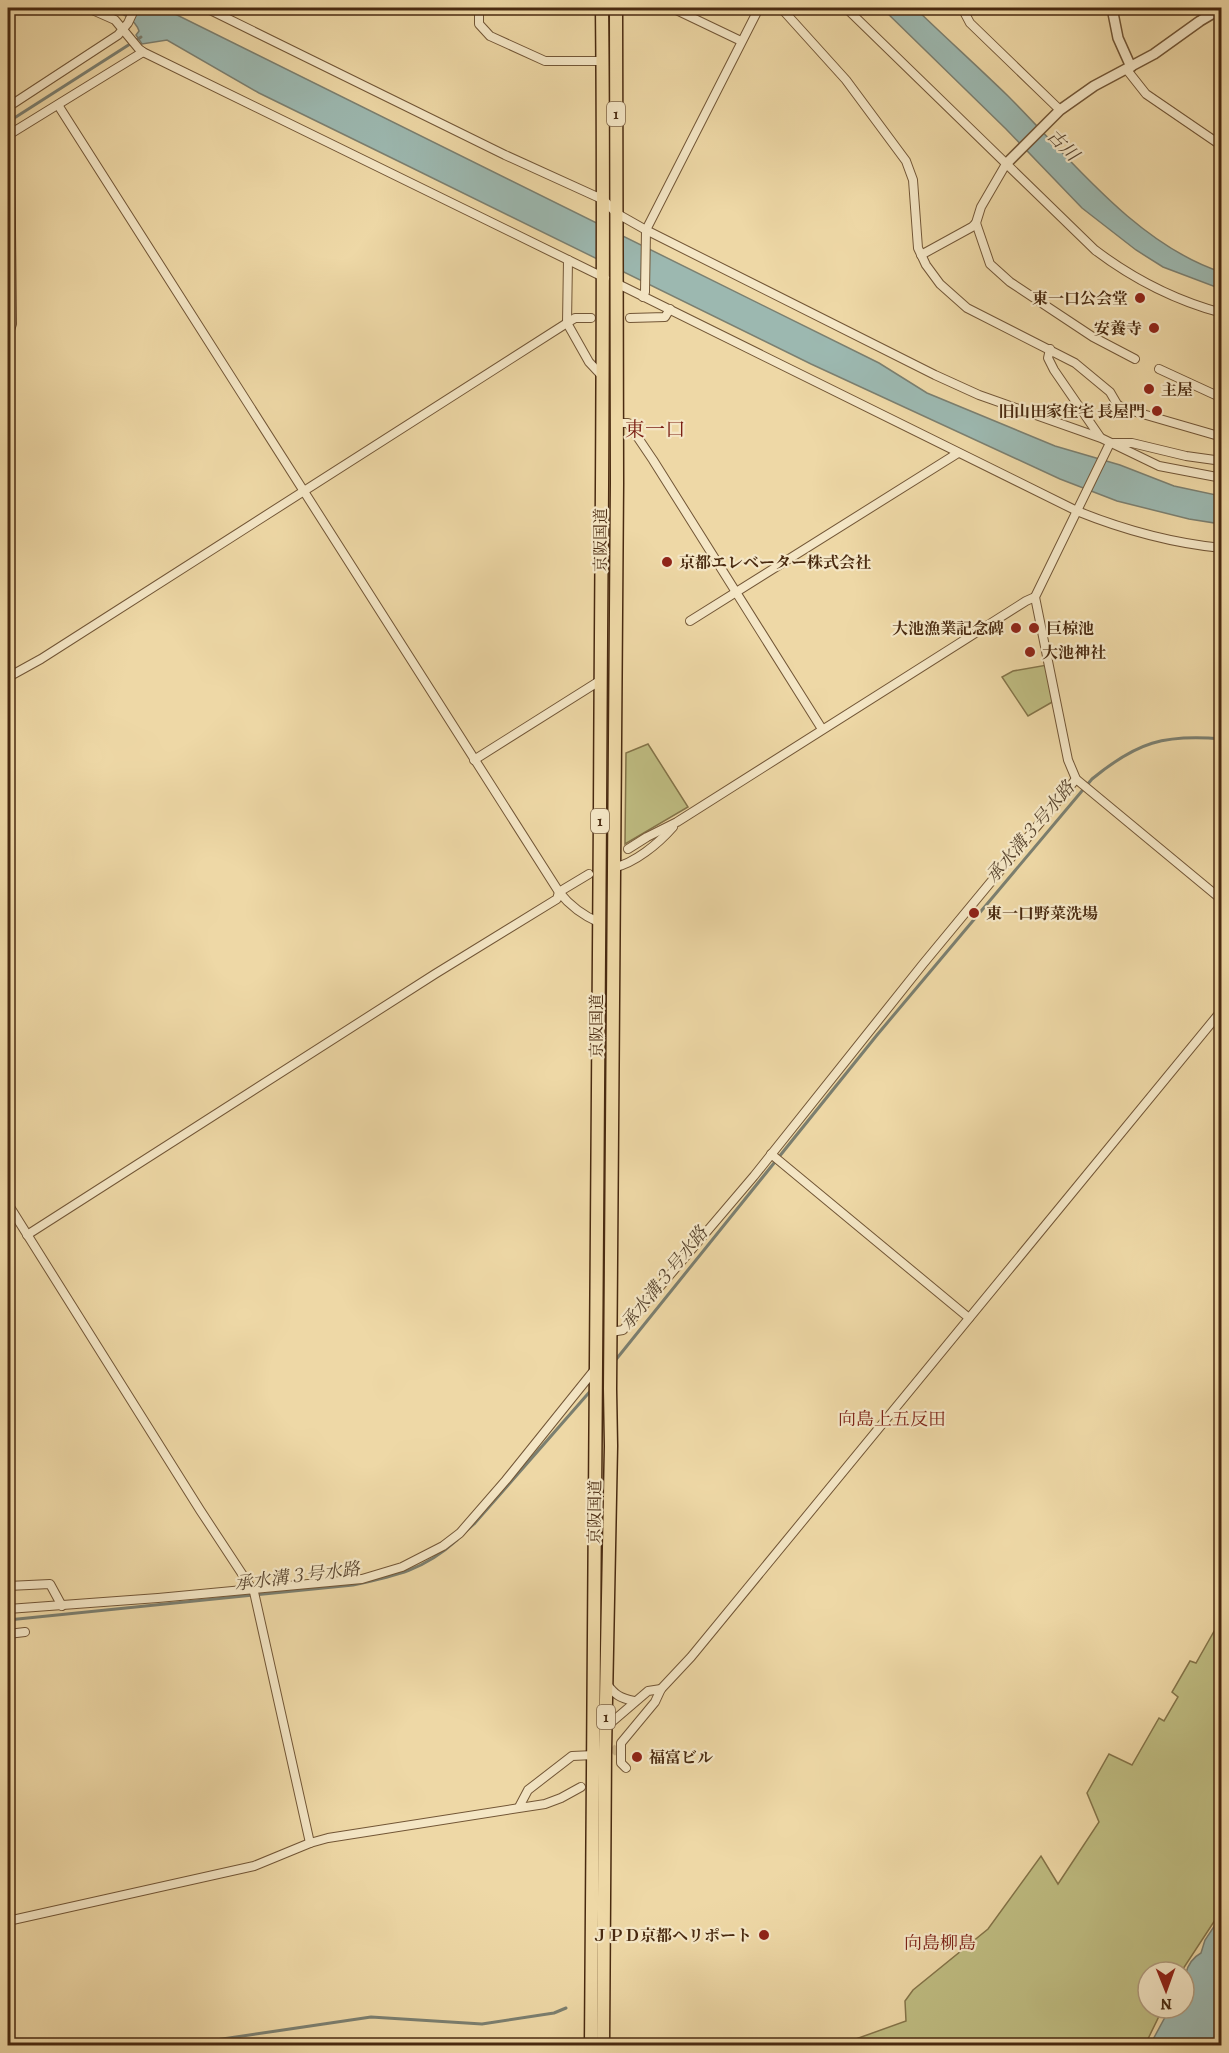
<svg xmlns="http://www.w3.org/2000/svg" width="1229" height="2053" font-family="Alegreya,'Noto Serif JP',serif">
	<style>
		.green { fill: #bfbd82; stroke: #847449; stroke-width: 1.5 }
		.water { fill: #9cb8b0; stroke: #7b7f70; stroke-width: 1.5 }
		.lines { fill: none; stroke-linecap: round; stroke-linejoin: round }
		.stream { stroke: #7b7f70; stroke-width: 3 }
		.minor-tunnel { stroke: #cdb588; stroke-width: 8; stroke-dasharray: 8 4; stroke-linecap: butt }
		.minor-casing { stroke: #725636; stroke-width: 10 }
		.tertiary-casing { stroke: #725636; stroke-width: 12 }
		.trunk-casing { stroke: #492a10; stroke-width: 15 }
		.minor { stroke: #f4e6c5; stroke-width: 8 }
		.tertiary { stroke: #f4e6c5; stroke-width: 9 }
		.trunk { stroke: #eed8a6; stroke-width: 12 }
		.poi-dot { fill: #8f2418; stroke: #f4e6c5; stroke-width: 2 }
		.labels { text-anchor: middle; stroke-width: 4.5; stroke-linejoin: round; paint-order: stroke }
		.shield { fill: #f4e6c5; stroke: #7c6246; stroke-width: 1.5 }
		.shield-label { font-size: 15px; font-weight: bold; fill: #492a10 }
		.poi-label { font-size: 16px; font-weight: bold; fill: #492a10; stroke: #f4e6c5; text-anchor: start }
		.street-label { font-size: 16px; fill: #492a10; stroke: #f4e6c5 }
		.water-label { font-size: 18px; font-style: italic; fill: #5a4630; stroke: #f4e6c5 }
		.neighbourhood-label { font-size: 18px; fill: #7a1f14; stroke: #f4e6c5 }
		.quarter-label { font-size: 20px; fill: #7a1f14; stroke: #f4e6c5 }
	</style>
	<rect width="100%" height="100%" fill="#eed8a6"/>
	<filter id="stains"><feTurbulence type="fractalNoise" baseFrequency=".00333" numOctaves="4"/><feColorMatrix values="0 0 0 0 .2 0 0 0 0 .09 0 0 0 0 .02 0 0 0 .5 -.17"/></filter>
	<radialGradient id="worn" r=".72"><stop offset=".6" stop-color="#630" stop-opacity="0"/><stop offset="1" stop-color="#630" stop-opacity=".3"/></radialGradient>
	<!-- green -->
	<g class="green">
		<path d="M1047,665L1054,701L1028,716L1002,677L1013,671Z"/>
		<path d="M648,744L688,807L625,844L626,753Z"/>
		<path d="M1221,1619V1911L1181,1972H1148V2008H1163L1145,2045H839L906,2021L905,2001L913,1990L988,1929L1041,1856L1058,1884L1099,1822L1087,1793L1109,1754L1132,1765L1159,1718L1164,1721L1178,1697L1172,1692L1190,1661L1196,1663Z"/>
	</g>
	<!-- water -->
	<g class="water">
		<path d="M110,8H163L879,363L927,393L1055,446L1120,465L1174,486L1221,496V524L1189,519L1117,501L1060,479L811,364L400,162L259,93L167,40L142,44L136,35L139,31C135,19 121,13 110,8Z"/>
		<path d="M882,8H915C945,37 977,66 1008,96C1070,158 1136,244 1221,272V289L1163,267L1136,250L1082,208L1006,129Z"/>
		<path d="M1221,1916V2045H1150L1170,2008H1184C1184,1988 1181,1964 1201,1953L1205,1940Z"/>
	</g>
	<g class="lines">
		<!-- stream -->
		<g class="stream">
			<path d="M8,122L141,37"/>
			<path d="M614,1362L877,1035L1092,779C1137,742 1164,734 1222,739"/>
			<path d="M464,1533L474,1524L593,1388"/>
			<path d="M8,1620L353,1585C396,1576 424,1570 457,1540"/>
			<path d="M175,2046L371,2017L482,2024L554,2013L566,2008"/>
		</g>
		<!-- minor-tunnel -->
		<path class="minor-tunnel" d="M604,1762L621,1743"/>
		<!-- minor casing -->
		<g class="minor-casing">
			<g id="minor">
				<path d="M88,8L115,20L139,49L143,52L605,278"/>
				<path d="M206,8L505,155L604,200L616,213L646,230L935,375L979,395L1101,438L1159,466L1222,478"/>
				<path d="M479,8V24L490,36L545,61H603"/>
				<path d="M672,8L741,41"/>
				<path d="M781,8L846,80L906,161L913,180L918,248L926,265L940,284L967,308L1075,363L1110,392L1117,404L1122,408L1222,437"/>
				<path d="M846,8L1095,250C1132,278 1177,301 1222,313"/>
				<path d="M962,8L970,23L1060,110"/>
				<path d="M1127,70L1146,94L1222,146"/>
				<path d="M58,105L559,892C570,906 584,916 600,923"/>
				<path d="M8,107L118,35L128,23L135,8"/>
				<path d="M8,127L10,134L12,324L8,336"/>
				<path d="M10,134L143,52"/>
				<path d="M1006,164L981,207L976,223L990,264L1010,282L1093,337L1135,359"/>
				<path d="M921,255L972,227L976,223"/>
				<path d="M568,260L567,323L589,362L603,377"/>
				<path d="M616,283L1077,511C1124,530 1171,543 1222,548"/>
				<path d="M643,297L645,292L646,230L759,8"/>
				<path d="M630,318L665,317L670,309"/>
				<path d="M1050,349L1048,358L1054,370L1100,437"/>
				<path d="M1159,369L1222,398"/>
				<path d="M617,423H628L653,460L822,729"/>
				<path d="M1110,443L1035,597L1068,760L1076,779L1222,900"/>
				<path d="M1114,443H1132L1186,456L1222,461"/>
				<path d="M690,621L958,453"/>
				<path d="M8,675H12L41,659L567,323L575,318H591"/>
				<path d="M474,760L601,680"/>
				<path d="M628,849L647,837L677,822L1026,601L1035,597"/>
				<path d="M613,868C635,863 658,844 673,827"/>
				<path d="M771,1154L969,1318"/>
				<path d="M8,1204L200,1510L254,1592L310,1843"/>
				<path d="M27,1235L435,974L557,899L559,892L589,874"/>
				<path d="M611,1332L623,1330L754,1176L923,964L1076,779"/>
				<path d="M8,1586L50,1584L62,1606"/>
				<path d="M8,1609L158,1598L362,1579L402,1567L443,1546L460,1533L506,1480L596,1368"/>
				<path d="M8,1634L25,1632"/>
				<path d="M607,1684C615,1695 620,1698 634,1701"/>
				<path d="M606,1727L648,1691L661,1689"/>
				<path d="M626,1768L621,1763V1743L655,1702L661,1689L691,1657L1222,1010"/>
				<path d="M519,1807L528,1790L572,1756L594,1755"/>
				<path d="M8,1921L254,1866L310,1843L328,1838L545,1804L561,1798L581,1787"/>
			</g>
		</g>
		<!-- tertiary casing -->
		<g class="tertiary-casing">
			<g id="tertiary">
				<path d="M1112,8L1118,38L1131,67"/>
				<path d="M1006,164L1060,110L1094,86L1154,54L1200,21L1222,8"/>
			</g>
		</g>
		<!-- trunk casing -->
		<g class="trunk-casing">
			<g id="trunk">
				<path d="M591,2046C597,1636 598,1226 600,817C601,547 605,277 602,8"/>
				<path d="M603,2046L605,1751L611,1446L610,1389L617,483L616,8"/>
			</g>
		</g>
		<!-- minor -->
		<use href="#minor" class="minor"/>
		<!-- tertiary -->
		<use href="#tertiary" class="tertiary"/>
		<!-- trunk -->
		<use href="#trunk" class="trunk"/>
	</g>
	<!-- markers -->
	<g class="poi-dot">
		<circle cx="1140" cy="298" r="6"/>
		<circle cx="1154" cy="328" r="6"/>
		<circle cx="1149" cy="389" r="6"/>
		<circle cx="1157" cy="411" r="6"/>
		<circle cx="667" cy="562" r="6"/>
		<circle cx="1016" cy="628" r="6"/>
		<circle cx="1034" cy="628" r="6"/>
		<circle cx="1030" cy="652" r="6"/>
		<circle cx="974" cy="913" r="6"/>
		<circle cx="637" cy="1757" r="6"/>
		<circle cx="764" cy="1935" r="6"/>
	</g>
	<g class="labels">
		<!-- shield labels -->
		<g class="shield">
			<rect x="607" y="102" width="18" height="24" rx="4.5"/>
			<rect x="591" y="809" width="18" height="24" rx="4.5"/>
			<rect x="597" y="1705" width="18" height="24" rx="4.5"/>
		</g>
		<g class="shield-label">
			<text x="616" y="119">1</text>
			<text x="600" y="826">1</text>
			<text x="606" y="1722">1</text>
		</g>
		<!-- poi labels -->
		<g class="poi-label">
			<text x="1128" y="304" text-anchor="end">東一口公会堂</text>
			<text x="1142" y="334" text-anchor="end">安養寺</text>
			<text x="1161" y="395">主屋</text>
			<text x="1145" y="417" text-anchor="end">旧山田家住宅 長屋門</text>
			<text x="679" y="568">京都エレベーター株式会社</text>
			<text x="1004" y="634" text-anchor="end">大池漁業記念碑</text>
			<text x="1046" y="634">巨椋池</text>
			<text x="1042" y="658">大池神社</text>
			<text x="986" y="919">東一口野菜洗場</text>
			<text x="649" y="1763">福富ビル</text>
			<text x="752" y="1941" text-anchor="end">ＪＰＤ京都ヘリポート</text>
		</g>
		<!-- street labels -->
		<g class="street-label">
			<text transform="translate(600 540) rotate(-90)" y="6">京阪国道</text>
			<text transform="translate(596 1026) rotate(-90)" y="6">京阪国道</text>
			<text transform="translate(594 1512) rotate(-89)" y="6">京阪国道</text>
		</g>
		<!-- water labels -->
		<g class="water-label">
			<text transform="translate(1063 145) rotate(45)" y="6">古川</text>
			<text transform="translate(1030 832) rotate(-50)" y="6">承水溝３号水路</text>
			<text transform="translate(664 1278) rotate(-51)" y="6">承水溝３号水路</text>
			<text transform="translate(297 1576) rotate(-7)" y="6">承水溝３号水路</text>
		</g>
		<!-- neighbourhood labels -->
		<g class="neighbourhood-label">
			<text x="892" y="1425">向島上五反田</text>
			<text x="940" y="1949">向島柳島</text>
		</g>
		<!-- quarter labels -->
		<g class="quarter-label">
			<text x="655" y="436">東一口</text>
		</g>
	</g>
	<!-- margin -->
	<rect width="1229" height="2053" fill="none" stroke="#eed8a6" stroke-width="30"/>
	<rect x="9" y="9" width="1211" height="2035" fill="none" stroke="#492a10" stroke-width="3"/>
	<rect x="15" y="15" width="1199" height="2023" fill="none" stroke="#492a10" stroke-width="1.5"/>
	<!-- north arrow -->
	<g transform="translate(1166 1990) rotate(179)"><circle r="28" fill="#f4e6c5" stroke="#b09b7d" stroke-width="1.5"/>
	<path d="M0-4.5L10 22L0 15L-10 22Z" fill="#8f2418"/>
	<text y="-9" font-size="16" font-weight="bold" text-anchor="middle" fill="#492a10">N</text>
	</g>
	<rect width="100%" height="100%" filter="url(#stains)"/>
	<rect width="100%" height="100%" fill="url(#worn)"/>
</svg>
